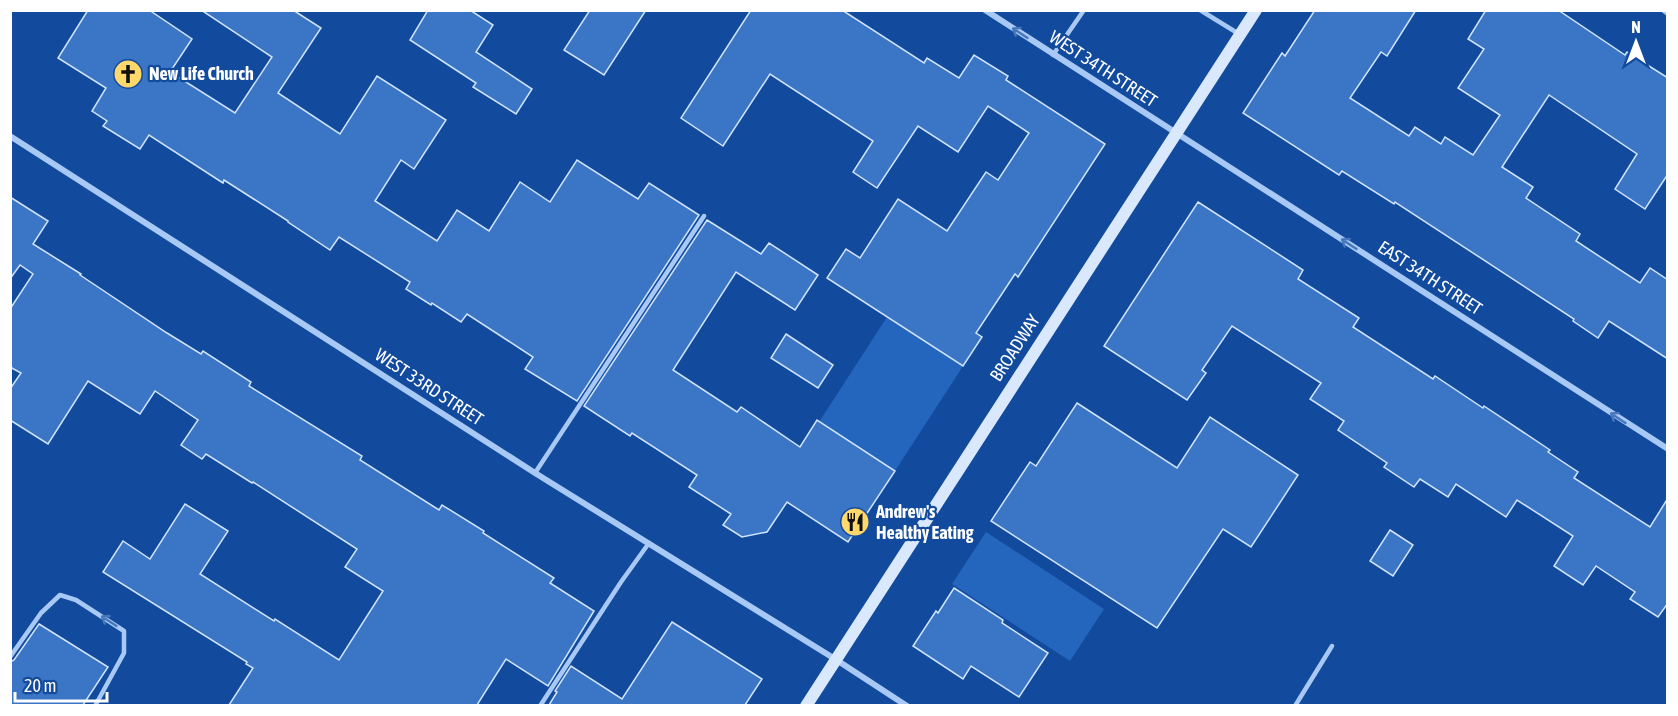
<svg xmlns="http://www.w3.org/2000/svg" width="1678" height="716" font-family="'Asap Condensed',sans-serif">
	<style>
		.green { fill: #2465bd }
		.building { fill: #3b75c5; stroke: #d1e4fe; stroke-width: 1.5 }
		.lines { fill: none; stroke-linecap: round; stroke-linejoin: round }
		.lane { stroke: #a8c9f5; stroke-width: 4.5 }
		.street { stroke: #a8c9f5; stroke-width: 6 }
		.secondary { stroke: #d9e8fd; stroke-width: 12 }
		.oneway { stroke: #4677bc }
		.labels { text-anchor: middle; stroke-width: 4.5; stroke-linejoin: round; paint-order: stroke }
		.street-label { font-size: 18px; fill: #fff; stroke: #124b9e }
		.poi-label { font-size: 18px; font-weight: bold; fill: #fff; stroke: #124b9e; text-anchor: start }
	</style>
	<rect width="100%" height="100%" fill="#124b9e"/>
	<!-- green -->
	<g class="green">
		<path d="M887,317L963,366L895,471L819,422Z"/>
		<path d="M986,532L1104,609L1070,661L952,584Z"/>
	</g>
	<!-- building -->
	<g class="building">
		<path d="M88,10H149L192,39L170,72L235,113L272,57L201,10H293L321,28L278,93L340,134L377,76L446,120L414,169L401,160L375,201L437,241L457,210L489,231L520,182L550,202L577,160L638,199L649,183L699,215L577,401L525,369L533,357L467,314L461,322L432,303L431,305L406,289L410,282L339,237L330,250L288,222V221L224,180L223,183L149,135L140,149L103,126L107,121L92,111L106,88L58,58Z"/>
		<path d="M428,10H470L493,25L476,52L532,89L516,114L473,87L476,83L410,40Z"/>
		<path d="M590,10H646L604,75L564,50Z"/>
		<path d="M751,10H842L924,63L927,58L959,78L974,55L1008,76L1006,80L1105,144L1018,277L1015,274L976,333L982,337L963,366L827,278L846,249L860,258L898,199L947,231L986,172L998,180L1029,133L988,106L958,152L918,126L877,188L853,172L873,141L770,74L723,146L681,118Z"/>
		<path d="M1315,10H1416L1387,56L1381,52L1350,98L1409,136L1415,127L1441,144L1445,137L1473,155L1500,115L1458,88L1484,49L1468,39L1486,10H1558L1625,55L1627,52L1668,78V174L1645,209L1615,189L1637,154L1549,95L1502,167L1533,187L1526,198L1580,234L1576,241L1640,283L1650,268L1668,280V359L1609,321L1598,338L1573,321L1574,319L1395,202L1394,204L1342,171L1339,175L1243,113L1282,53L1285,56Z"/>
		<path d="M10,197L48,221L33,244L81,274L80,275L167,333L201,354L203,351L251,382L249,386L362,456L360,460L439,510L442,505L484,531L483,533L554,578L550,583L594,611L548,686L506,659L477,705H229L253,668L246,664L247,662L103,572L123,541L150,559L185,504L228,531L200,574L274,621L275,619L339,660L383,591L345,567L357,549L253,482L252,483L206,454L202,459L181,445L198,420L155,391L140,414L88,381L48,444L10,420V389L21,373L10,367V309L33,274L20,265L10,279Z"/>
		<path d="M1198,202L1303,270L1298,279L1359,318L1353,327L1433,379L1435,376L1483,408L1484,406L1550,450L1548,452L1578,472L1574,478L1650,527L1668,498V603L1658,617L1630,599L1635,592L1596,566L1583,585L1554,566L1573,536L1517,500L1506,517L1456,484L1448,497L1420,479L1414,487L1384,467L1387,463L1338,430L1344,421L1310,399L1321,383L1232,326L1202,370L1206,373L1187,400L1104,346Z"/>
		<path d="M707,220L761,254L769,243L818,275L795,310L736,272L673,370L737,412L741,407L800,447L817,420L895,471L848,542L787,502L767,532L742,537L723,525L731,514L689,487L697,475L632,433L630,436L584,406Z"/>
		<path d="M786,334L833,365L818,388L771,358Z"/>
		<path d="M1077,403L1177,468L1210,417L1298,475L1251,547L1223,529L1157,628L991,521L1030,462L1036,466Z"/>
		<path d="M1390,530L1413,545L1393,576L1370,561Z"/>
		<path d="M954,588L1003,620L1002,623L1048,653L1019,697L971,666L963,679L913,646L936,611L938,613Z"/>
		<path d="M672,622L762,679L745,705H549L557,692L555,691L571,666L622,699Z"/>
		<path d="M39,624L108,667L83,705H10V662L14,660Z"/>
	</g>
	<g class="lines">
		<!-- lane -->
		<g class="lane">
			<path d="M1200,10L1239,34"/>
			<path d="M1053,55L1084,10"/>
			<path d="M535,473L704,216"/>
			<path d="M10,657L41,613L60,595L76,600L124,631V653L95,706"/>
			<path d="M540,706L621,582L649,543"/>
			<path d="M1295,706L1332,646"/>
		</g>
		<!-- street -->
		<g class="street">
			<path d="M985,10L1668,449"/>
			<path d="M1664,10L1668,13"/>
			<path d="M10,136L535,473L835,659L907,706"/>
		</g>
		<!-- secondary -->
		<path class="secondary" d="M806,706L1256,10"/>
	</g>
	<!-- one-way arrows -->
	<defs><path id="oneway-shaft" d="M-6 0H5M1.5-3L5.5 0L1.5 3" fill="none" stroke-width="1.6" stroke-linecap="round" stroke-linejoin="round" transform="scale(1.5)"/></defs>
	<g class="oneway">
		<use href="#oneway-shaft" transform="translate(1020 33) rotate(-147)"/>
		<use href="#oneway-shaft" transform="translate(1349 244) rotate(-147)"/>
		<use href="#oneway-shaft" transform="translate(1618 418) rotate(-147)"/>
		<use href="#oneway-shaft" transform="translate(109 621) rotate(-147)"/>
	</g>
	<!-- icons -->
	<defs>
		<g id="church-disc" transform="scale(1.5)"><circle r="9.5" fill="#ffd86c" stroke="#124b9e"/><path d="M-1.2-6h2.4v3.5h3.3v2.4h-3.3V6h-2.4V-.1h-3.3v-2.4h3.3Z" fill="#111"/></g>
		<g id="restaurant-disc" transform="scale(1.5)"><circle r="9.5" fill="#ffd86c" stroke="#124b9e"/><path d="M-5-6h1v4h1v-4h1v4h1v-4h1v5L-1.5 .5V6h-2V.5L-5-1ZM5-6V6H3V1.5H1.5Q1.5-4 5-6Z" fill="#111"/></g>
	</defs>
	<g fill-rule="evenodd">
		<use href="#church-disc" x="128" y="74"/>
		<use href="#restaurant-disc" x="855" y="522"/>
	</g>
	<g class="labels">
		<!-- street labels -->
		<g class="street-label">
			<text transform="translate(1103 69) rotate(33)" y="6">WEST 34TH STREET</text>
			<text transform="translate(1430 278) rotate(33)" y="6">EAST 34TH STREET</text>
			<text transform="translate(1015 348) rotate(-57)" y="6">BROADWAY</text>
			<text transform="translate(429 387) rotate(33)" y="6">WEST 33RD STREET</text>
		</g>
		<!-- poi labels -->
		<g class="poi-label">
			<text x="149" y="80">New Life Church</text>
			<text x="876" y="518">Andrew's<tspan x="876" dy="21">Healthy Eating</tspan></text>
		</g>
	</g>
	<!-- border -->
	<rect width="1678" height="716" fill="none" stroke="#ffffff" stroke-width="24"/>
	<!-- north arrow -->
	<g transform="translate(1636 42)" stroke="#124b9e" stroke-width="4.5" paint-order="stroke">
	<path d="M0-4.5L10 22L0 15L-10 22Z" fill="#ffffff"/>
	<text y="-9" font-size="16" font-weight="bold" text-anchor="middle" fill="#ffffff">N</text>
	</g>
	<!-- scale -->
	<path d="M15 692v9h92v-9" fill="none" stroke="#ffffff" stroke-width="3"/>
	<text x="24" y="692" font-size="18" fill="#ffffff" stroke="#124b9e" stroke-width="4.5" paint-order="stroke">20 m</text>
</svg>
